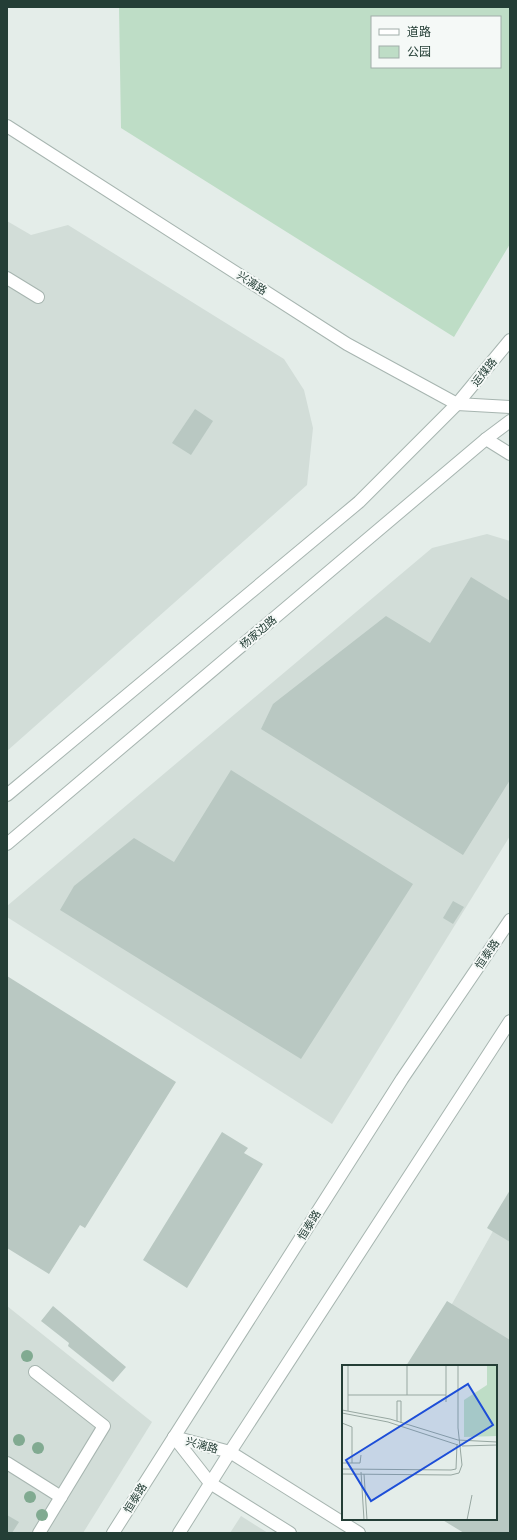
<svg xmlns="http://www.w3.org/2000/svg" width="517" height="1540" font-family="Overpass,'Noto Sans SC',sans-serif">
	<style>
		.built { fill: #d2ddd8 }
		.green { fill: #beddc6; fill-rule: evenodd }
		.building { fill: #b9c8c2 }
		.lines { fill: none; stroke-linecap: round; stroke-linejoin: round }
		.service-casing { stroke: #a7b5b0; stroke-width: 14 }
		.minor-casing { stroke: #a7b5b0; stroke-width: 14 }
		.tertiary-casing { stroke: #a7b5b0; stroke-width: 14 }
		.service { stroke: #fff; stroke-width: 12 }
		.minor { stroke: #fff; stroke-width: 12 }
		.tertiary { stroke: #fff; stroke-width: 12 }
		.tree { fill: #81aa91 }
		.labels { text-anchor: middle; stroke-width: 4; stroke-linejoin: round; paint-order: stroke }
		.street-label { font-size: 11px; fill: #243e36; stroke: #f5f9f7 }
		.inset-road { fill: none; stroke: #97a7a1; stroke-width: 1 }
		.view { fill: #1d4ed8; fill-opacity: 0.15; stroke: #1d4ed8; stroke-width: 2 }
		.inset-edge { fill: none; stroke: #243e36; stroke-width: 2 }
	</style>
	<rect width="100%" height="100%" fill="#e4ede9"/>
	<!-- built -->
	<g class="built">
		<path d="M7,221L31,235L68,225L284,359L304,390L313,428L307,485L7,751Z"/>
		<path d="M487,534L510,541V836L332,1124L7,917V906L432,548Z"/>
		<path d="M510,1201V1436L496,1366H417Z"/>
		<path d="M7,1306L152,1422L83,1533H7Z"/>
		<path d="M241,1516L268,1533H230Z"/>
	</g>
	<!-- green -->
	<path class="green" d="M119,7H510V244L454,337L121,128ZM372,17H500V67H372Z"/>
	<!-- building -->
	<g class="building">
		<path d="M195,409L213,421L191,455L172,443Z"/>
		<path d="M471,577L510,601V780L463,855L261,729L273,704L386,616L430,643Z"/>
		<path d="M231,770L413,884L301,1059L60,910L74,886L134,838L174,862Z"/>
		<path d="M453,901L464,907L453,924L443,918Z"/>
		<path d="M7,976L176,1082L85,1228L80,1225L49,1274L7,1248Z"/>
		<path d="M222,1132L248,1148L244,1153L263,1164L187,1288L143,1260Z"/>
		<path d="M510,1190V1242L487,1228Z"/>
		<path d="M447,1301L510,1340V1533H464L441,1519H496V1366H406Z"/>
		<path d="M53,1306L126,1367L113,1382L68,1346L69,1343L41,1321Z"/>
		<path d="M7,1515L19,1522L12,1533H7Z"/>
	</g>
	<g class="lines">
		<!-- service casing -->
		<g class="service-casing">
			<g id="service">
				<path d="M7,278L38,297"/>
				<path d="M35,1372L104,1426L39,1533"/>
				<path d="M7,1463L61,1497"/>
			</g>
		</g>
		<!-- minor casing -->
		<g class="minor-casing">
			<path id="minor" d="M457,404L510,340"/>
		</g>
		<!-- tertiary casing -->
		<g class="tertiary-casing">
			<g id="tertiary">
				<path d="M7,126L347,344L457,404L510,407"/>
				<path d="M486,439L510,454"/>
				<path d="M7,795L359,502L457,404"/>
				<path d="M7,844L486,439L510,421"/>
				<path d="M174,1437L230,1452L359,1533"/>
				<path d="M174,1437L210,1483L290,1533"/>
				<path d="M113,1533L402,1079L510,920"/>
				<path d="M179,1533L230,1452L510,1021"/>
			</g>
		</g>
		<!-- service -->
		<use href="#service" class="service"/>
		<!-- minor -->
		<use href="#minor" class="minor"/>
		<!-- tertiary -->
		<use href="#tertiary" class="tertiary"/>
	</g>
	<!-- trees -->
	<g class="tree">
		<circle cx="27" cy="1356" r="6"/>
		<circle cx="19" cy="1440" r="6"/>
		<circle cx="38" cy="1448" r="6"/>
		<circle cx="30" cy="1497" r="6"/>
		<circle cx="42" cy="1515" r="6"/>
	</g>
	<g class="labels">
		<!-- street labels -->
		<g class="street-label">
			<text transform="translate(252 283) rotate(33)" y="4">兴漓路</text>
			<text transform="translate(484 372) rotate(-51)" y="4">运煤路</text>
			<text transform="translate(258 632) rotate(-40)" y="4">杨家边路</text>
			<text transform="translate(487 954) rotate(-56)" y="4">恒泰路</text>
			<text transform="translate(309 1225) rotate(-58)" y="4">恒泰路</text>
			<text transform="translate(202 1445) rotate(15)" y="4">兴漓路</text>
			<text transform="translate(135 1498) rotate(-58)" y="4">恒泰路</text>
		</g>
	</g>
	<!-- overview -->
	<g transform="translate(342 1365)">
		<rect width="155" height="155" fill="#e4ede9"/>
		<path d="M145,0H155V71L122,72V35L145,20Z" fill="#beddc6"/>
		<path class="inset-road" d="M65,0V30M104,0V37M6,30H104M0,45L48,54L116,75L155,77M6,46V0M0,48L46,57L116,80M55,56V36H59V58M0,58L10,62V98M120,81L155,80M0,98H18L19,90M0,104L109,105L114,104L115,79M19,107L22,155M0,109L109,110L117,108L120,100L116,63V0M22,109L25,155M125,155L130,130"/>
		<path class="view" d="M126,19L151,60L29,136L4,95Z"/>
		<rect width="155" height="155" class="inset-edge"/>
	</g>
	<!-- border -->
	<rect width="517" height="1540" fill="none" stroke="#243e36" stroke-width="16"/>
	<!-- legend -->
	<rect x="371" y="16" width="130" height="52" fill="#f5f9f7" stroke="#a1aeaa"/>
	<rect x="379" y="29" width="20" height="6" fill="#ffffff" stroke="#a1aeaa"/>
	<text x="407" y="36" font-size="12" fill="#243e36">道路</text>
	<rect x="379" y="46" width="20" height="12" fill="#beddc6" stroke="#a1aeaa"/>
	<text x="407" y="56" font-size="12" fill="#243e36">公园</text>
</svg>
